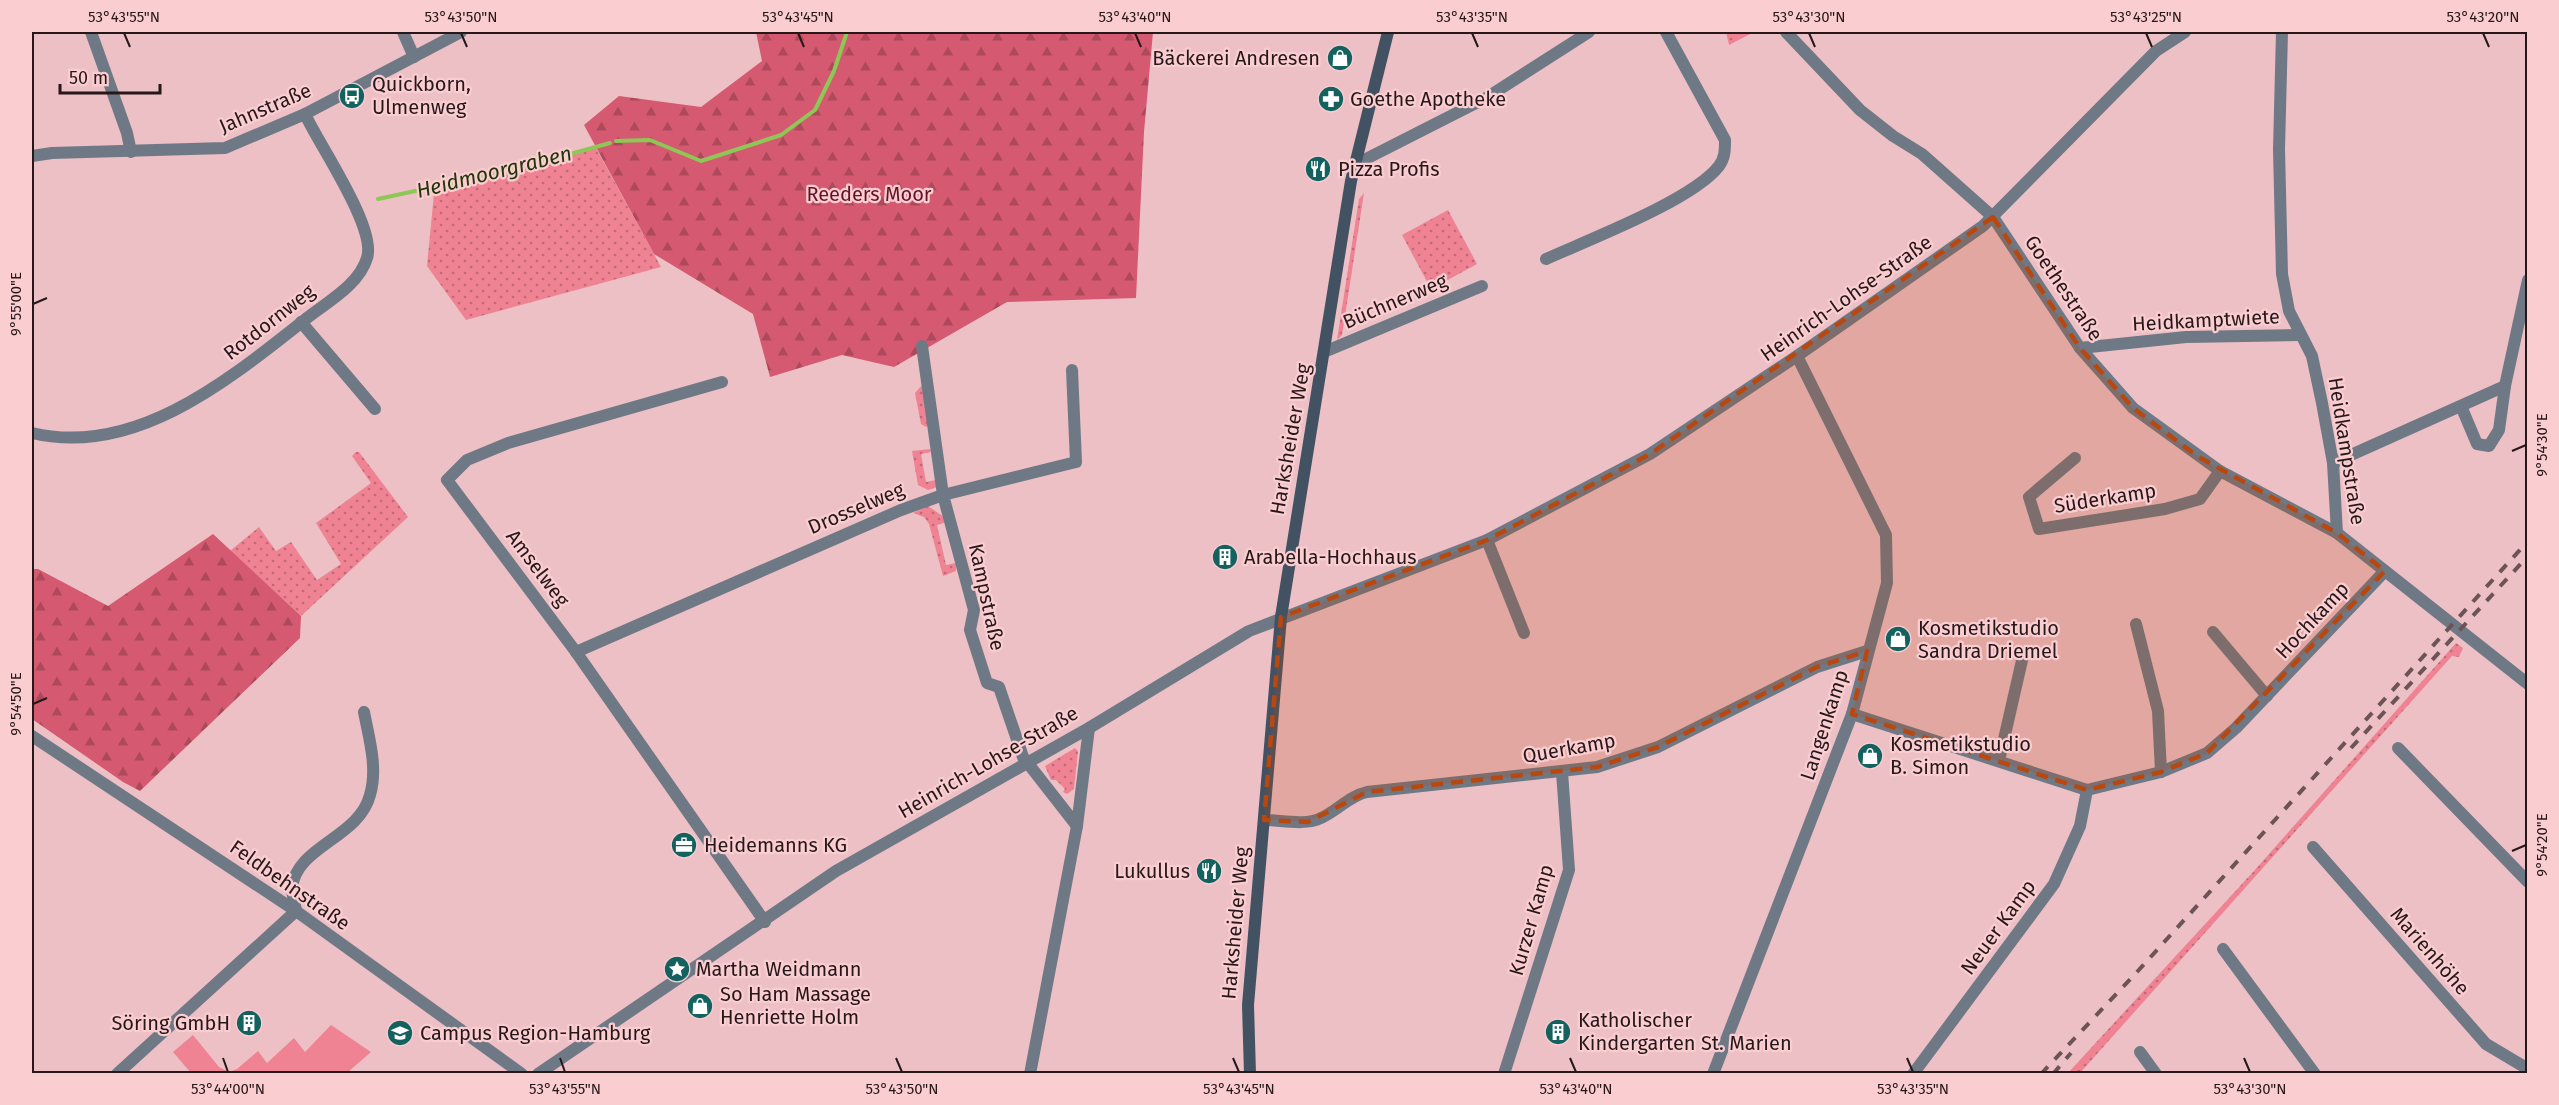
<svg xmlns="http://www.w3.org/2000/svg" width="2559" height="1105" font-family="'Fira Sans',sans-serif">
	<style>
		.grass { fill: url(#grass-dots) }
		.forest { fill: url(#forest-firs) }
		.park { fill: #ef8393 }
		.lines { fill: none; stroke-linecap: round; stroke-linejoin: round }
		.stream { stroke: #8dc755; stroke-width: 4 }
		.street { stroke: #6f7985; stroke-width: 12 }
		.secondary { stroke: #435263; stroke-width: 12 }
		.rail { stroke: #6c5356; stroke-width: 4; stroke-dasharray: 10 10; stroke-linecap: butt }
		.marked { fill: #b8480f; fill-opacity: 0.2; stroke: #b8480f; stroke-width: 4.5; stroke-dasharray: 12 8; stroke-linejoin: round }
		.ticks { fill: none; stroke: #261719; stroke-width: 2 }
		.labels { text-anchor: middle; stroke-width: 4.5; stroke-linejoin: round; paint-order: stroke }
		.poi-label { font-size: 20px; fill: #261719; stroke: #facdd1; text-anchor: start }
		.street-label { font-size: 20px; fill: #261719; stroke: #facdd1 }
		.park-label { font-size: 20px; fill: #621226; stroke: #facdd1 }
		.water-label { font-size: 21px; font-style: italic; fill: #203608; stroke: #facdd1 }
		.neatline { fill: none; stroke: #261719; stroke-width: 2 }
		.ticks-label { font-size: 15px; text-anchor: middle; fill: #261719 }
	</style>
	<defs>
		<pattern id="grass-dots" width="8" height="8" patternUnits="userSpaceOnUse" patternTransform="scale(1.5)"><rect width="8" height="8" fill="#ef8393"/><path d="M2 2h.1M6 6h.1" fill="none" stroke="#c16a77" stroke-width="1.8" stroke-linecap="round"/></pattern>
		<pattern id="forest-firs" width="22" height="20" patternUnits="userSpaceOnUse" patternTransform="scale(1.5)"><rect width="22" height="20" fill="#d55970"/><path d="M5 1l3.5 6h-7zM16 11l3.5 6h-7z" fill="#ad495b"/></pattern>
	</defs>
	<rect width="100%" height="100%" fill="#ecc0c5"/>
	<!-- grass -->
	<g class="grass">
		<path d="M1726,32H1754L1729,45Z"/>
		<path d="M596,148L661,267L466,320L427,266L435,183Z"/>
		<path d="M1364,193L1342,335L1337,340L1359,199Z"/>
		<path d="M1448,210L1477,264L1431,289L1402,235Z"/>
		<path d="M923,384L930,424L926,427L921,424L915,393Z"/>
		<path d="M930,449L931,452L921,454L926,482L936,480L937,487L928,490L918,485L912,451Z"/>
		<path d="M356,452H359L408,517L301,616L230,551L259,527L276,551L291,542L317,580L341,564L316,523L371,483L352,456Z"/>
		<path d="M928,506L944,517V523L937,525L946,565L956,563V571L943,576L929,524L924,517L913,513Z"/>
		<path d="M2456,643L2463,648L2459,657L2452,656L2080,1073H2068L2253,872Z"/>
		<path d="M1075,748L1078,751L1074,789L1067,794L1063,792L1065,789L1056,780H1051L1045,766Z"/>
	</g>
	<!-- forest -->
	<g class="forest">
		<path d="M756,32H1153L1144,132L1136,298L1007,302L894,367L842,355L770,377L753,314L654,254L584,125L619,96L701,107L762,61Z"/>
		<path d="M213,534L301,616L300,638L140,791L123,782L32,719V569H38L108,606Z"/>
	</g>
	<!-- park -->
	<path class="park" d="M331,1025L371,1052L347,1073H191L173,1052L193,1035L219,1067L229,1072L237,1069L258,1051L267,1063L294,1038L305,1052Z"/>
	<g class="lines">
		<!-- stream -->
		<g class="stream">
			<path d="M616,141L650,140L701,161L781,135L815,110L834,71L847,32"/>
			<path d="M378,199L508,171L610,143"/>
		</g>
		<!-- street -->
		<g class="street">
			<path d="M91,32L127,133L131,152"/>
			<path d="M403,32L414,57"/>
			<path d="M1786,32L1860,110L1893,136L1922,154L1993,217L2080,348L2133,408L2220,471L2337,533L2528,684"/>
			<path d="M2282,32L2279,149L2282,274L2289,311L2312,356L2322,403L2333,463L2337,533"/>
			<path d="M32,156L52,153L225,148L305,114L461,32"/>
			<path d="M1356,164L1486,98L1589,32"/>
			<path d="M1546,259C1588,240 1693,200 1719,166C1725,158 1725,150 1725,140L1666,32"/>
			<path d="M301,322L375,409"/>
			<path d="M922,346L943,495L974,610L970,630L987,683L999,687L1023,757L1077,826"/>
			<path d="M2080,348L2186,337L2299,335"/>
			<path d="M1324,352L1482,286"/>
			<path d="M722,382L508,443L467,460L447,480L576,652L765,922"/>
			<path d="M2461,406L2477,444L2489,446L2499,430L2505,386L2528,280"/>
			<path d="M32,433C136,458 231,378 307,318C327,302 359,285 367,258C377,228 319,145 305,114"/>
			<path d="M2075,458L2029,497L2039,529L2165,509L2200,499L2220,471"/>
			<path d="M2333,463L2505,386"/>
			<path d="M1487,540L1524,633"/>
			<path d="M2136,624L2158,711L2161,772"/>
			<path d="M2213,632L2267,696"/>
			<path d="M576,652L901,510L943,495L1076,462L1072,370"/>
			<path d="M1852,714L2087,790L2161,772L2207,753L2236,728L2385,571"/>
			<path d="M32,736L296,911L522,1074"/>
			<path d="M2398,748L2528,882"/>
			<path d="M1999,761L2023,656"/>
			<path d="M1264,820C1281,820 1305,826 1321,818C1337,811 1349,796 1367,792L1597,767L1658,747L1817,667L1867,651"/>
			<path d="M2313,847L2486,1044L2528,1069"/>
			<path d="M296,911C295,904 292,895 292,888C296,846 359,838 370,795C378,768 369,738 364,712"/>
			<path d="M2223,949L2315,1074"/>
			<path d="M2140,1052L2156,1074"/>
			<path d="M117,1074L296,911"/>
			<path d="M538,1074L836,871L1089,728L1249,631L1487,540L1650,454L1797,356L1983,226L2156,51L2185,32"/>
			<path d="M1030,1074L1077,826L1089,728"/>
			<path d="M1504,1074L1569,870L1562,772"/>
			<path d="M1713,1074L1852,714L1887,583L1886,535L1797,356"/>
			<path d="M1913,1074L2054,884L2080,826L2087,790"/>
		</g>
		<!-- secondary -->
		<path class="secondary" d="M1250,1074L1248,1005L1281,617L1351,181L1388,32"/>
		<!-- rail -->
		<g class="rail">
			<path d="M2351,748L2528,556"/>
			<path d="M2041,1074L2137,972L2528,541"/>
			<path d="M2053,1074L2071,1053"/>
		</g>
	</g>
	<!-- marked area -->
	<path class="marked" d="M1993,217L2080,348L2133,408L2197,456L2337,533L2385,571L2207,753L2161,772L2087,790L1852,714L1867,651L1817,667L1658,747L1597,767L1367,792L1308,822L1264,820L1281,617L1487,540L1650,454Z"/>
	<!-- ticks -->
	<path class="ticks" d="M124,33L130,47M461,33L467,47M798,33L804,47M1135,33L1141,47M1472,33L1478,47M1809,33L1815,47M2146,33L2152,47M2483,33L2489,47M33,304L47,298M2512,451L2526,445M33,704L47,698M2512,851L2526,845M223,1058L228,1072M560,1058L565,1072M896,1058L902,1072M1233,1058L1239,1072M1570,1058L1576,1072M1907,1058L1913,1072M2244,1058L2250,1072"/>
	<!-- icons -->
	<defs>
		<g id="shop-disc" transform="scale(1.35)"><circle r="9.5" fill="#136260" stroke="#facdd1"/><path d="M-5-2.5h2.3a2.7 3.5 0 0 1 5.4 0H5L5.5 6h-11ZM-1.5-2.5h3a1.5 2.3 0 0 0-3 0Z" fill="#fff"/></g>
		<g id="bus-disc" transform="scale(1.35)"><circle r="9.5" fill="#136260" stroke="#facdd1"/><path d="M-5-6H5V4H4V6H2V4H-2V6H-4V4H-5ZM-3.5-4V0h7V-4ZM-3.5 1.2v1.5H-2V1.2ZM2 1.2v1.5H3.5V1.2Z" fill="#fff"/></g>
		<g id="pharmacy-disc" transform="scale(1.35)"><circle r="9.5" fill="#136260" stroke="#facdd1"/><path d="M-2-6h4v4h4v4h-4v4h-4v-4h-4v-4h4Z" fill="#fff"/></g>
		<g id="restaurant-disc" transform="scale(1.35)"><circle r="9.5" fill="#136260" stroke="#facdd1"/><path d="M-5-6h1v4h1v-4h1v4h1v-4h1v5L-1.5 .5V6h-2V.5L-5-1ZM5-6V6H3V1.5H1.5Q1.5-4 5-6Z" fill="#fff"/></g>
		<g id="building-disc" transform="scale(1.35)"><circle r="9.5" fill="#136260" stroke="#facdd1"/><path d="M-4-6H4V6H1V3H-1V6H-4ZM-2.5-4.3h1.7v1.8h-1.7ZM.8-4.3h1.7v1.8H.8ZM-2.5-1h1.7V.8h-1.7ZM.8-1h1.7V.8H.8Z" fill="#fff"/></g>
		<g id="office-disc" transform="scale(1.35)"><circle r="9.5" fill="#136260" stroke="#facdd1"/><path d="M-6-3h4V-5.5h4V-3h4V5H-6ZM-1-4.5V-3h2v-1.5ZM-6 0V1H6V0Z" fill="#fff"/></g>
		<g id="sight-disc" transform="scale(1.35)"><circle r="9.5" fill="#136260" stroke="#facdd1"/><path d="M0-6L1.8-2.2L6-1.7L2.9 1.2L3.7 5.4L0 3.3L-3.7 5.4L-2.9 1.2L-6-1.7L-1.8-2.2Z" fill="#fff"/></g>
		<g id="school-disc" transform="scale(1.35)"><circle r="9.5" fill="#136260" stroke="#facdd1"/><path d="M0-5L7-2L0 1L-7-2ZM-4 1L0 2.5L4 1V4Q0 6-4 4Z" fill="#fff"/></g>
	</defs>
	<g fill-rule="evenodd">
		<use href="#shop-disc" x="1340" y="58"/>
		<use href="#bus-disc" x="352" y="96"/>
		<use href="#pharmacy-disc" x="1331" y="99"/>
		<use href="#restaurant-disc" x="1318" y="169"/>
		<use href="#building-disc" x="1225" y="557"/>
		<use href="#shop-disc" x="1898" y="639"/>
		<use href="#shop-disc" x="1870" y="756"/>
		<use href="#office-disc" x="684" y="845"/>
		<use href="#restaurant-disc" x="1209" y="871"/>
		<use href="#sight-disc" x="677" y="969"/>
		<use href="#shop-disc" x="700" y="1006"/>
		<use href="#building-disc" x="249" y="1023"/>
		<use href="#building-disc" x="1558" y="1032"/>
		<use href="#school-disc" x="400" y="1033"/>
	</g>
	<g class="labels">
		<!-- poi labels -->
		<g class="poi-label">
			<text x="1320" y="65" text-anchor="end">Bäckerei Andresen</text>
			<text x="372" y="91">Quickborn,<tspan x="372" dy="23">Ulmenweg</tspan></text>
			<text x="1350" y="106">Goethe Apotheke</text>
			<text x="1338" y="176">Pizza Profis</text>
			<text x="1244" y="564">Arabella-Hochhaus</text>
			<text x="1918" y="635">Kosmetikstudio<tspan x="1918" dy="23">Sandra Driemel</tspan></text>
			<text x="1890" y="751">Kosmetikstudio<tspan x="1890" dy="23">B. Simon</tspan></text>
			<text x="704" y="852">Heidemanns KG</text>
			<text x="1190" y="878" text-anchor="end">Lukullus</text>
			<text x="696" y="976">Martha Weidmann</text>
			<text x="720" y="1001">So Ham Massage<tspan x="720" dy="23">Henriette Holm</tspan></text>
			<text x="1578" y="1027">Katholischer<tspan x="1578" dy="23">Kindergarten St. Marien</tspan></text>
			<text x="230" y="1030" text-anchor="end">Söring GmbH</text>
			<text x="420" y="1040">Campus Region-Hamburg</text>
		</g>
		<!-- street labels -->
		<g class="street-label">
			<text transform="translate(265 108) rotate(-23)" y="7">Jahnstraße</text>
			<text transform="translate(2064 288) rotate(56)" y="7">Goethestraße</text>
			<text transform="translate(1846 298) rotate(-35)" y="7">Heinrich-Lohse-Straße</text>
			<text transform="translate(1395 301) rotate(-23)" y="7">Büchnerweg</text>
			<text transform="translate(2206 320) rotate(-3)" y="7">Heidkamptwiete</text>
			<text transform="translate(269 322) rotate(-38)" y="7">Rotdornweg</text>
			<text transform="translate(1290 439) rotate(-80)" y="7">Harksheider Weg</text>
			<text transform="translate(2347 451) rotate(81)" y="7">Heidkampstraße</text>
			<text transform="translate(2105 498) rotate(-9)" y="7">Süderkamp</text>
			<text transform="translate(856 508) rotate(-23)" y="7">Drosselweg</text>
			<text transform="translate(538 568) rotate(53)" y="7">Amselweg</text>
			<text transform="translate(987 597) rotate(78)" y="7">Kampstraße</text>
			<text transform="translate(2312 620) rotate(-47)" y="7">Hochkamp</text>
			<text transform="translate(1824 725) rotate(-72)" y="7">Langenkamp</text>
			<text transform="translate(1569 748) rotate(-10)" y="7">Querkamp</text>
			<text transform="translate(988 762) rotate(-30)" y="7">Heinrich-Lohse-Straße</text>
			<text transform="translate(290 885) rotate(35)" y="7">Feldbehnstraße</text>
			<text transform="translate(1531 920) rotate(-74)" y="7">Kurzer Kamp</text>
			<text transform="translate(1235 923) rotate(-85)" y="7">Harksheider Weg</text>
			<text transform="translate(1998 927) rotate(-54)" y="7">Neuer Kamp</text>
			<text transform="translate(2430 951) rotate(49)" y="7">Marienhöhe</text>
		</g>
		<!-- park labels -->
		<g class="park-label">
			<text x="869" y="201">Reeders Moor</text>
		</g>
		<!-- water labels -->
		<g class="water-label">
			<text transform="translate(494 172) rotate(-14)" y="7">Heidmoorgraben</text>
		</g>
	</g>
	<!-- border -->
	<rect width="2559" height="1105" fill="none" stroke="#facdd1" stroke-width="66"/>
	<!-- scale -->
	<path d="M60 84v9h100v-9" fill="none" stroke="#261719" stroke-width="3"/>
	<text x="69" y="84" font-size="18" fill="#261719" stroke="#facdd1" stroke-width="4.5" paint-order="stroke">50 m</text>
	<rect x="33" y="33" width="2493" height="1039" class="neatline"/>
	<g class="ticks-label">
		<text x="124" y="22">53°43'55"N</text>
		<text x="461" y="22">53°43'50"N</text>
		<text x="798" y="22">53°43'45"N</text>
		<text x="1135" y="22">53°43'40"N</text>
		<text x="1472" y="22">53°43'35"N</text>
		<text x="1809" y="22">53°43'30"N</text>
		<text x="2146" y="22">53°43'25"N</text>
		<text x="2483" y="22">53°43'20"N</text>
		<text transform="translate(16 304) rotate(-90)" y="5">9°55'00"E</text>
		<text transform="translate(2542 445) rotate(-90)" y="5">9°54'30"E</text>
		<text transform="translate(16 704) rotate(-90)" y="5">9°54'50"E</text>
		<text transform="translate(2542 845) rotate(-90)" y="5">9°54'20"E</text>
		<text x="228" y="1094">53°44'00"N</text>
		<text x="565" y="1094">53°43'55"N</text>
		<text x="902" y="1094">53°43'50"N</text>
		<text x="1239" y="1094">53°43'45"N</text>
		<text x="1576" y="1094">53°43'40"N</text>
		<text x="1913" y="1094">53°43'35"N</text>
		<text x="2250" y="1094">53°43'30"N</text>
	</g>
</svg>
